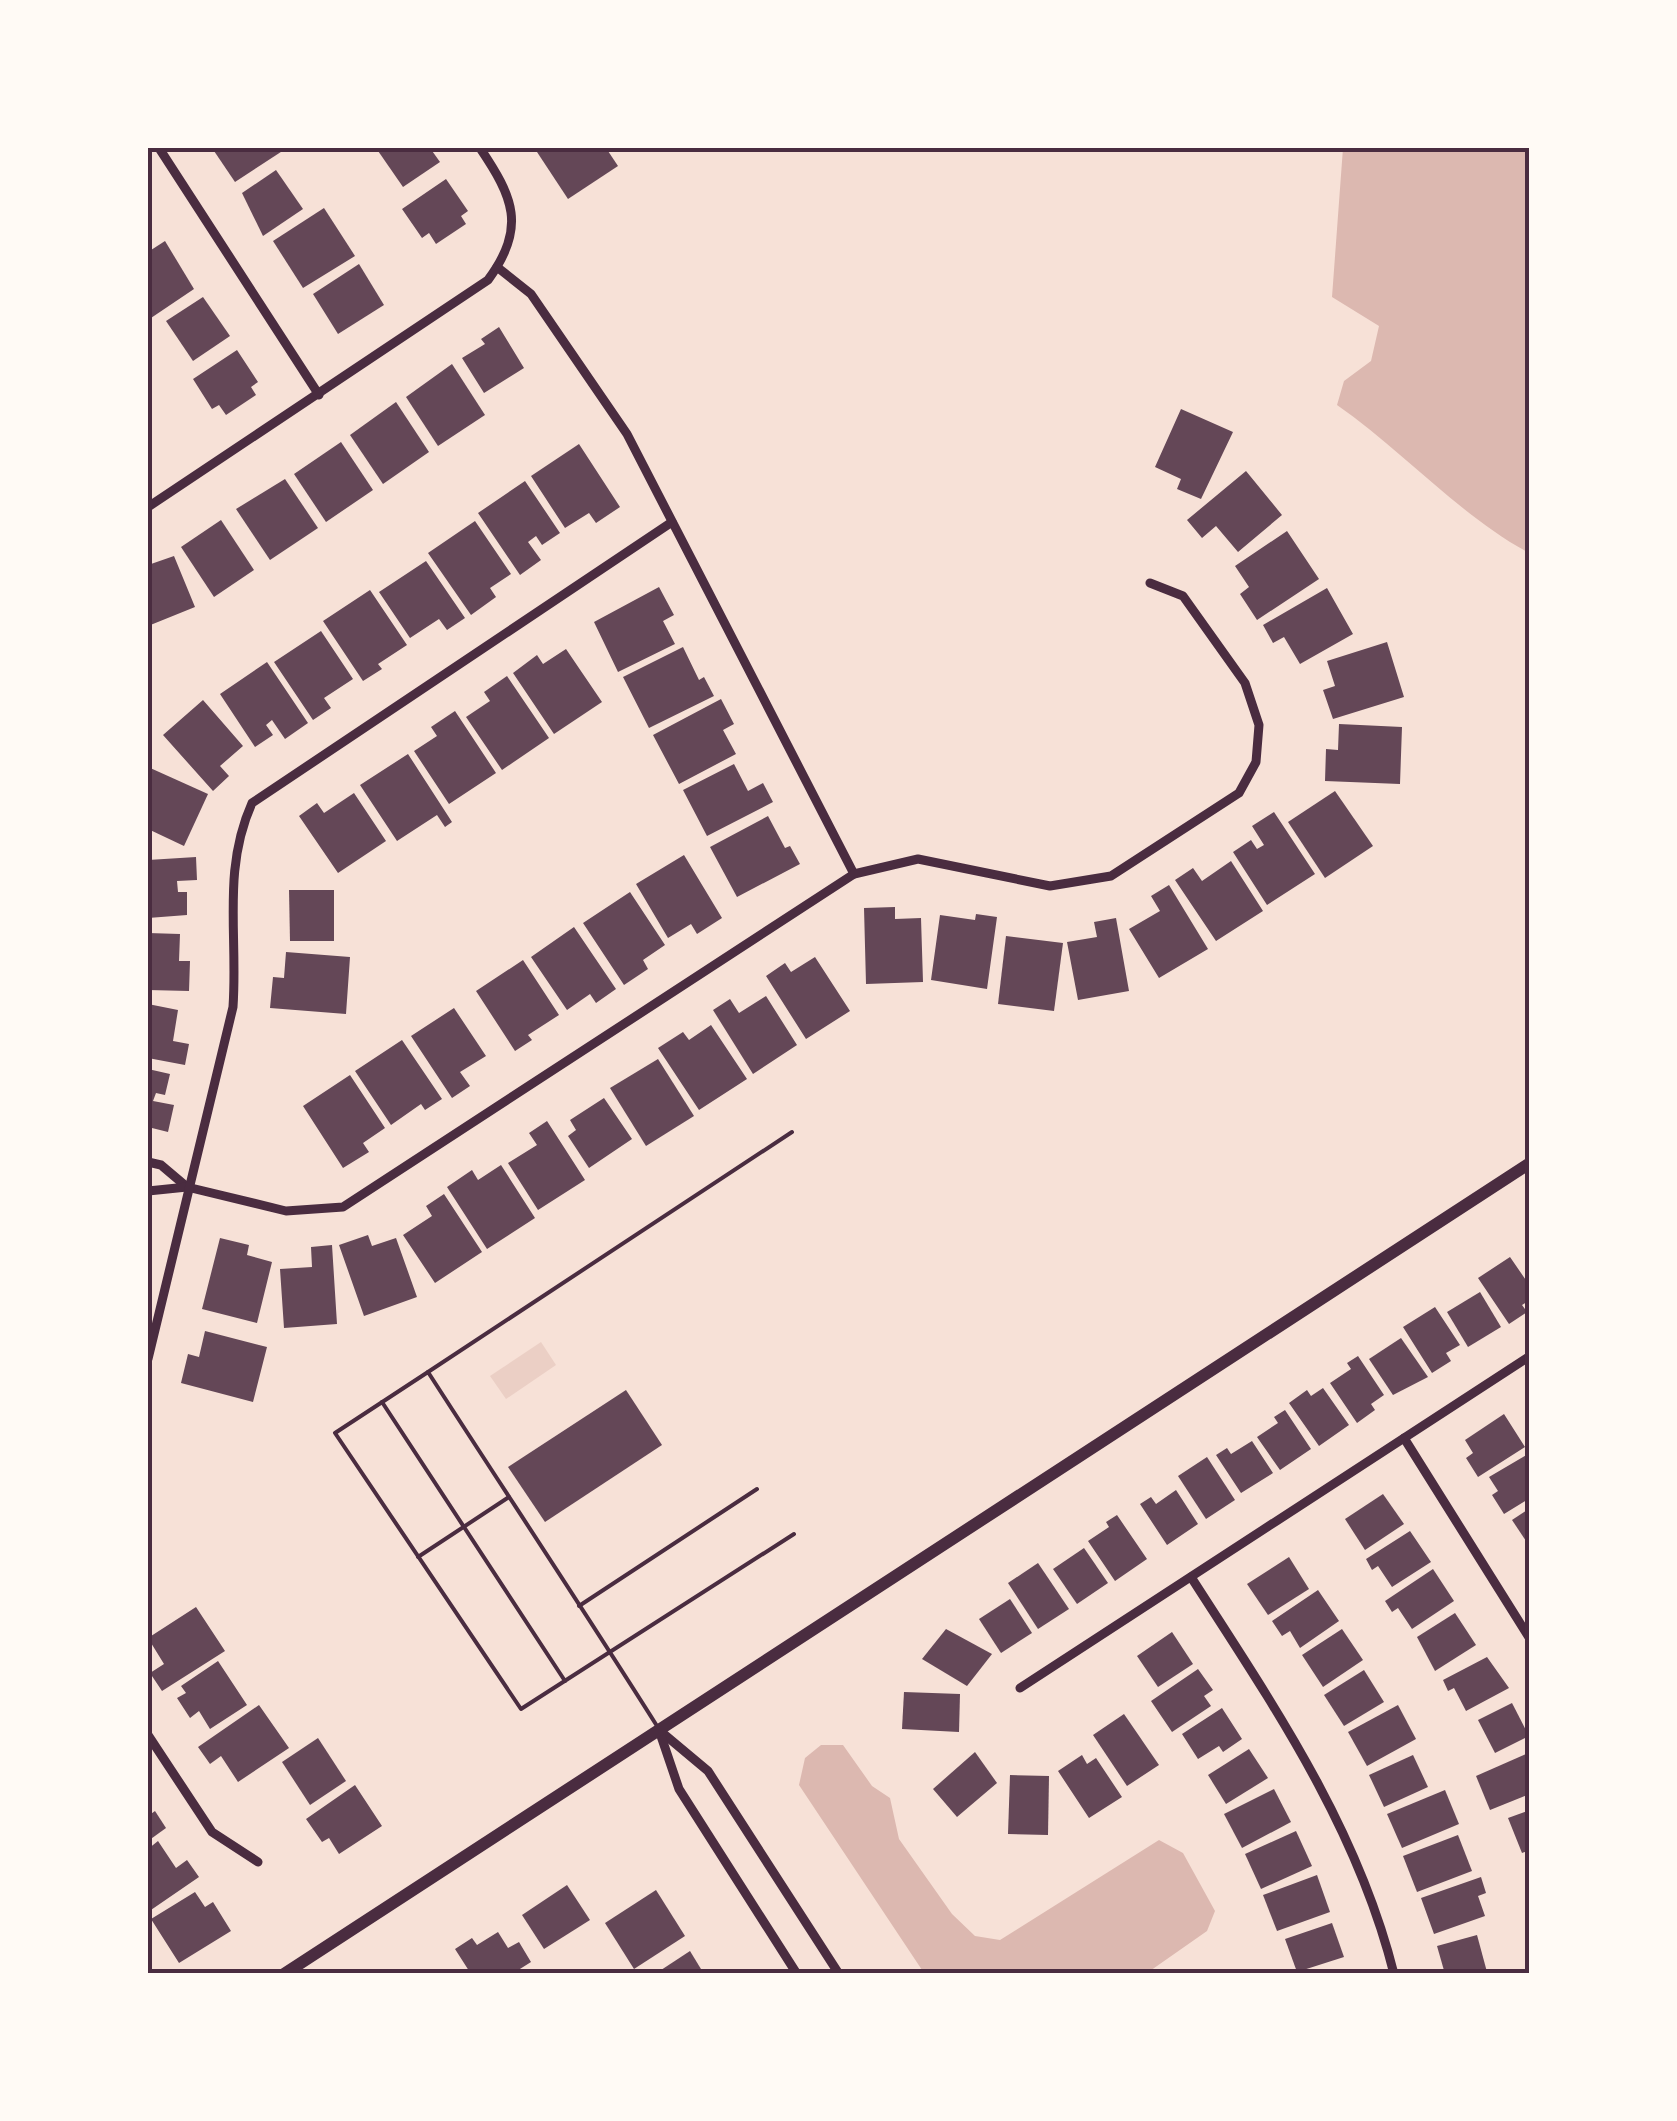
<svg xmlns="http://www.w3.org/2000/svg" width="1677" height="2121" font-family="'Alegreya Sans',sans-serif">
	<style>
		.green { fill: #ebcfc5 }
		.water { fill: #dcb8b0 }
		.building { fill: #644757 }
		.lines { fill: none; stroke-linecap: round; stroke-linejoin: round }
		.service { stroke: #4a2c40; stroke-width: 4 }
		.minor { stroke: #4a2c40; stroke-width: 9 }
		.secondary { stroke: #4a2c40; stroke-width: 12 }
		.neatline { fill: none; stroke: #4a2c40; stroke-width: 4 }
	</style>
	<rect width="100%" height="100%" fill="#f7e1d7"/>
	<!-- green -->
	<path class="green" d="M541,1342L556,1365L506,1399L490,1376Z"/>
	<!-- water -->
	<g class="water">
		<path d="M1343,148H1529V553C1459,515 1403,451 1337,405L1344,381L1371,361L1379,326L1332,297Z"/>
		<path d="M821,1745H843L872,1786L890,1798L899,1839L952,1914L975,1936L1000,1940L1159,1840L1183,1853L1215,1911L1207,1931L1147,1973H924L799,1785L805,1758Z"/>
	</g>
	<!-- building -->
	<g class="building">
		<path d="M212,148H287L235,182Z"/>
		<path d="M376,148H430L440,162L403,187Z"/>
		<path d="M543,148H606L618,166L568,199L537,152Z"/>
		<path d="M276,170L303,209L263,236L242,193Z"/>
		<path d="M446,179L468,211L461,216L466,224L436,244L429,233L422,238L402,209Z"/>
		<path d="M324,208L355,256L303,288L273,241Z"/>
		<path d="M165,241L194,289L148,320V252Z"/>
		<path d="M359,264L384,305L338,334L313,294Z"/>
		<path d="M203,297L230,336L193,361L166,321Z"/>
		<path d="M499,327L524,368L484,393L462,358L485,344L481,339Z"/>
		<path d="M237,350L258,382L251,387L256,395L226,415L219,405L212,409L193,379Z"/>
		<path d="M452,364L485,415L438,446L406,397Z"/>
		<path d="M396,402L429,452L383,484L350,435Z"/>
		<path d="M1181,409L1233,432L1201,499L1177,489L1181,479L1155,467Z"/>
		<path d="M341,442L373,490L326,522L294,474Z"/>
		<path d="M579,444L620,507L596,523L589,513L565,528L531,476Z"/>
		<path d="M1246,471L1282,515L1238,552L1216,526L1202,538L1187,520Z"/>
		<path d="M285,479L318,528L270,560L236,509Z"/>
		<path d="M525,481L560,533L542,545L536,536L528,542L541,560L520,575L478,513Z"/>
		<path d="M221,520L254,570L214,597L181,547Z"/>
		<path d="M475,521L511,574L490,588L496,597L471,615L428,553Z"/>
		<path d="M1287,531L1319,579L1257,620L1240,594L1249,587L1235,566Z"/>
		<path d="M148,556L151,564L174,556L195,607L148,626Z"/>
		<path d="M426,561L465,618L447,630L439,619L410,638L379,592Z"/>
		<path d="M659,587L674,615L663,621L675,644L618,672L594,622Z"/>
		<path d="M1327,588L1353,634L1300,664L1284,637L1273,643L1263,625Z"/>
		<path d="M370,590L407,645L378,664L382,669L363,681L323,621Z"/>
		<path d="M321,631L353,679L324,698L331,708L313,720L274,662Z"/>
		<path d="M1387,642L1404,697L1333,719L1323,690L1335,686L1327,661Z"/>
		<path d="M683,647L699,680L704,677L714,696L649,728L623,677Z"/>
		<path d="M566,649L602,702L554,734L513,673L537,655L543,664Z"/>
		<path d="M267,662L308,723L285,739L272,720L266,725L273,735L255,747L220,694Z"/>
		<path d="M507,676L549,738L502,770L466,717L490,701L484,692Z"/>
		<path d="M721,699L734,724L723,730L736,754L679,784L653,735Z"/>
		<path d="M203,700L243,746L220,766L229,776L213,791L163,735Z"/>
		<path d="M455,711L496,773L449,804L414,751L437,736L431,727Z"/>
		<path d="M1339,724L1402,727L1400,784L1325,781L1326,749L1338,750Z"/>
		<path d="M408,754L452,822L445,827L437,815L397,841L360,785Z"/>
		<path d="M734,764L748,791L763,783L773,802L707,836L683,790Z"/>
		<path d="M148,767L208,794L184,846L148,829Z"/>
		<path d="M1335,791L1373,846L1325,878L1288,822Z"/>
		<path d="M354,793L386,841L338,873L299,816L317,803L324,813Z"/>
		<path d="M1274,812L1315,874L1267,905L1233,852L1251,840L1257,849L1264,845L1252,826Z"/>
		<path d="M768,816L785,848L790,846L800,864L737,897L710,847Z"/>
		<path d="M684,855L722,918L697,934L691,924L668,938L636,884Z"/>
		<path d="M196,857L197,880L177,881L178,892H187V915L148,918V860Z"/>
		<path d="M1231,861L1263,911L1216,941L1175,880L1193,868L1202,881Z"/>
		<path d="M1169,885L1208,949L1159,978L1129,929L1160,911L1151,896Z"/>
		<path d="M289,890H334V941H290Z"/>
		<path d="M630,892L665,945L643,960L648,969L624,985L583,923Z"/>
		<path d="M895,907V919L921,918L923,982L866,984L864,908Z"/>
		<path d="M976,914L997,917L987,989L931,980L940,915L975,920Z"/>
		<path d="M1116,918L1129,991L1078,1000L1067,942L1097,937L1094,922Z"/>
		<path d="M574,927L616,989L596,1003L590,994L567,1010L531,957Z"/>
		<path d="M148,933L180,934L179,961H190L189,991L148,990Z"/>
		<path d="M1006,936L1063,943L1054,1011L998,1004Z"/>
		<path d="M286,952L350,957L346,1014L270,1008L273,977L284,978Z"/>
		<path d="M815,957L850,1011L806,1039L766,976L785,963L791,972Z"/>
		<path d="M523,960L559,1015L528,1035L532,1040L515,1051L476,991Z"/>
		<path d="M766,996L797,1045L753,1074L713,1010L730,999L739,1013Z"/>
		<path d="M148,1004L178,1010L173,1041L189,1044L185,1065L148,1058Z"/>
		<path d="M454,1008L486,1056L460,1072L470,1086L452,1098L411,1036Z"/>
		<path d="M711,1025L747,1079L699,1110L658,1048L683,1032L689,1040Z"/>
		<path d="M402,1040L442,1099L425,1110L421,1104L391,1125L355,1071Z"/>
		<path d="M658,1059L694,1116L646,1146L610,1088Z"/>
		<path d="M148,1069L170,1074L165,1095L156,1093L153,1101L174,1105L168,1132L148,1127Z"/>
		<path d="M350,1075L385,1128L363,1143L369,1152L343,1168L303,1106Z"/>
		<path d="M604,1098L632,1139L589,1168L568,1136L576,1130L570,1120Z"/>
		<path d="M547,1121L585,1180L538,1210L508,1163L537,1145L529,1133Z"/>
		<path d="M501,1165L535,1218L487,1249L447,1187L472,1170L478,1180Z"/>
		<path d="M444,1194L482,1252L435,1283L403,1235L432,1216L426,1206Z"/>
		<path d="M368,1235L372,1246L396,1238L417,1297L364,1316L339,1245Z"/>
		<path d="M220,1238L249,1245L247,1255L272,1262L257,1323L202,1309Z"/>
		<path d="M332,1245L337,1324L284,1328L280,1269L312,1267L311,1247Z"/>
		<path d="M1510,1257L1530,1286V1300L1522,1305L1527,1312L1509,1324L1478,1278Z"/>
		<path d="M1480,1292L1501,1327L1468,1347L1447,1312Z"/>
		<path d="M1435,1307L1460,1345L1446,1353L1451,1361L1432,1373L1403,1327Z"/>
		<path d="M205,1331L267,1347L253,1402L181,1383L188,1354L199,1357Z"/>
		<path d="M1401,1338L1428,1377L1393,1395L1369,1359Z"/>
		<path d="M1358,1356L1384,1395L1371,1404L1375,1410L1357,1423L1330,1383L1351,1369L1347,1363Z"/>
		<path d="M1323,1388L1349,1425L1319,1446L1289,1403L1307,1390L1311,1396Z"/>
		<path d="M626,1390L662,1445L545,1522L508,1467Z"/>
		<path d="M1285,1410L1311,1449L1280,1470L1257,1437L1278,1423L1274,1417Z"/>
		<path d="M1504,1414L1525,1447L1478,1477L1466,1458L1473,1453L1465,1440Z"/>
		<path d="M1252,1441L1273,1473L1241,1493L1216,1455L1227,1448L1231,1454Z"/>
		<path d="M1530,1453V1498L1504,1514L1492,1495L1498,1491L1489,1477Z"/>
		<path d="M1207,1457L1235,1500L1206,1519L1178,1476Z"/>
		<path d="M1176,1490L1198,1524L1167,1545L1140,1504L1151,1497L1156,1504Z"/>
		<path d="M1383,1494L1404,1524L1365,1550L1345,1519Z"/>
		<path d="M1530,1508V1547L1512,1520Z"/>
		<path d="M1117,1515L1147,1559L1115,1581L1088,1541L1109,1527L1106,1522Z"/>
		<path d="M1410,1531L1431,1562L1392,1587L1378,1566L1372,1570L1366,1559Z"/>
		<path d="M1084,1548L1108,1583L1077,1604L1053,1569Z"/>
		<path d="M1289,1557L1309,1589L1268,1615L1247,1584Z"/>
		<path d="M1038,1563L1069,1609L1038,1629L1008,1583Z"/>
		<path d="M1433,1569L1454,1601L1412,1629L1398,1608L1392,1612L1385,1601Z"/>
		<path d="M1318,1590L1339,1621L1300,1648L1290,1631L1282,1636L1272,1621Z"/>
		<path d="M1010,1599L1032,1633L1001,1653L979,1619Z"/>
		<path d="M196,1607L225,1651L162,1691L150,1673L164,1664L148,1638Z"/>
		<path d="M1455,1613L1476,1645L1435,1671L1417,1637Z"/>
		<path d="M946,1629L992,1654L967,1686L922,1659Z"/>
		<path d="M1342,1629L1363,1660L1323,1687L1302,1655Z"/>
		<path d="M1172,1632L1193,1664L1158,1687L1137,1656Z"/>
		<path d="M1487,1657L1509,1688L1466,1711L1454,1688L1448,1691L1443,1680Z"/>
		<path d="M218,1661L247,1705L210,1729L199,1711L190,1718L177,1698L186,1693L181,1686Z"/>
		<path d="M1198,1669L1213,1690L1204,1696L1211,1706L1172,1732L1151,1701Z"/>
		<path d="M1364,1670L1384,1702L1344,1726L1324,1695Z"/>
		<path d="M904,1692L960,1694L959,1732L902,1729Z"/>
		<path d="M1512,1703L1529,1736L1495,1753L1478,1720Z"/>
		<path d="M259,1705L289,1748L238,1782L221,1756L210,1764L198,1747Z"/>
		<path d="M1398,1705L1416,1739L1367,1766L1348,1732Z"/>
		<path d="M1222,1708L1242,1739L1223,1752L1219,1746L1198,1759L1182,1734Z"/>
		<path d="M1124,1714L1159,1765L1127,1786L1093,1735Z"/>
		<path d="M318,1738L346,1781L310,1805L282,1762Z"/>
		<path d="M1249,1749L1268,1778L1226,1804L1208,1775Z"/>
		<path d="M975,1752L997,1783L957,1817L933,1789Z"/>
		<path d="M1528,1753L1530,1794L1490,1810L1476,1776Z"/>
		<path d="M1082,1755L1087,1764L1096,1758L1122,1797L1089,1818L1058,1771Z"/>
		<path d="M1413,1755L1428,1787L1384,1807L1369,1775Z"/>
		<path d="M1010,1775L1049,1776L1048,1835L1008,1834Z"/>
		<path d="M355,1785L382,1826L339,1854L329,1838L322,1842L306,1819Z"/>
		<path d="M1274,1789L1291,1822L1242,1848L1224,1814Z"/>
		<path d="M1445,1790L1459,1824L1402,1848L1387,1814Z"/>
		<path d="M1530,1810V1850L1522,1853L1508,1818Z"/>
		<path d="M155,1811L166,1828L148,1841V1816Z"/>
		<path d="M1296,1831L1312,1866L1261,1889L1245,1854Z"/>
		<path d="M1458,1835L1472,1871L1417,1892L1403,1856Z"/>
		<path d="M158,1841L176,1868L187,1860L199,1877L148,1912V1849Z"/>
		<path d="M1317,1875L1330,1912L1277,1931L1263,1895Z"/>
		<path d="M1481,1877L1486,1893L1478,1896L1485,1916L1434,1934L1421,1898Z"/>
		<path d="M567,1885L590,1920L544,1949L522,1915Z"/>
		<path d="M656,1890L685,1936L634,1969L605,1923Z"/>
		<path d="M195,1892L205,1907L213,1902L231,1931L179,1963L151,1919Z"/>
		<path d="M1332,1923L1344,1957L1297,1972L1285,1939Z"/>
		<path d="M498,1932L508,1948L519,1942L531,1962L512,1974H471L455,1949L472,1938L477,1945Z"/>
		<path d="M1477,1935L1487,1972L1445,1974L1437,1946Z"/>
		<path d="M690,1951L704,1974H655Z"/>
	</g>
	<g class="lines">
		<!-- service -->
		<g class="service">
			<path d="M428,1372L792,1132"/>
			<path d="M382,1402L565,1681"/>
			<path d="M418,1557L509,1497"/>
			<path d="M579,1606L757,1489"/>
			<path d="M657,1726C582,1607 504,1490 428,1372L335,1433L521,1709L794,1534"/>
		</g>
		<!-- minor -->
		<g class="minor">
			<path d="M159,148L319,395"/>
			<path d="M497,267L531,294L627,434L854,874"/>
			<path d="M148,507L488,280C527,227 513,197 480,148"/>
			<path d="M148,1162L161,1165L187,1187"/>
			<path d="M148,1191L187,1187L286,1211L343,1207L854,874L918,859L1050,886L1111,876L1239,793L1256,762L1259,725L1245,683L1183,596L1150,583"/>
			<path d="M148,1359L233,1007C238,934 222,870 252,803L672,522"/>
			<path d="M1404,1438L1530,1639"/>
			<path d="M1191,1577C1272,1703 1357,1826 1394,1974"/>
			<path d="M1020,1688L1530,1356"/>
			<path d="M659,1730L708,1771L839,1974"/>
			<path d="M660,1733L679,1789L797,1974"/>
			<path d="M148,1735L212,1832L258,1862"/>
		</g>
		<!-- secondary -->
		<path class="secondary" d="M284,1974L1530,1163"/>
	</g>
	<!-- border -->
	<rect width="1677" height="2121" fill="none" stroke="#fffaf5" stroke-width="300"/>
	<rect x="150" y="150" width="1377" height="1821" class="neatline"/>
</svg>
